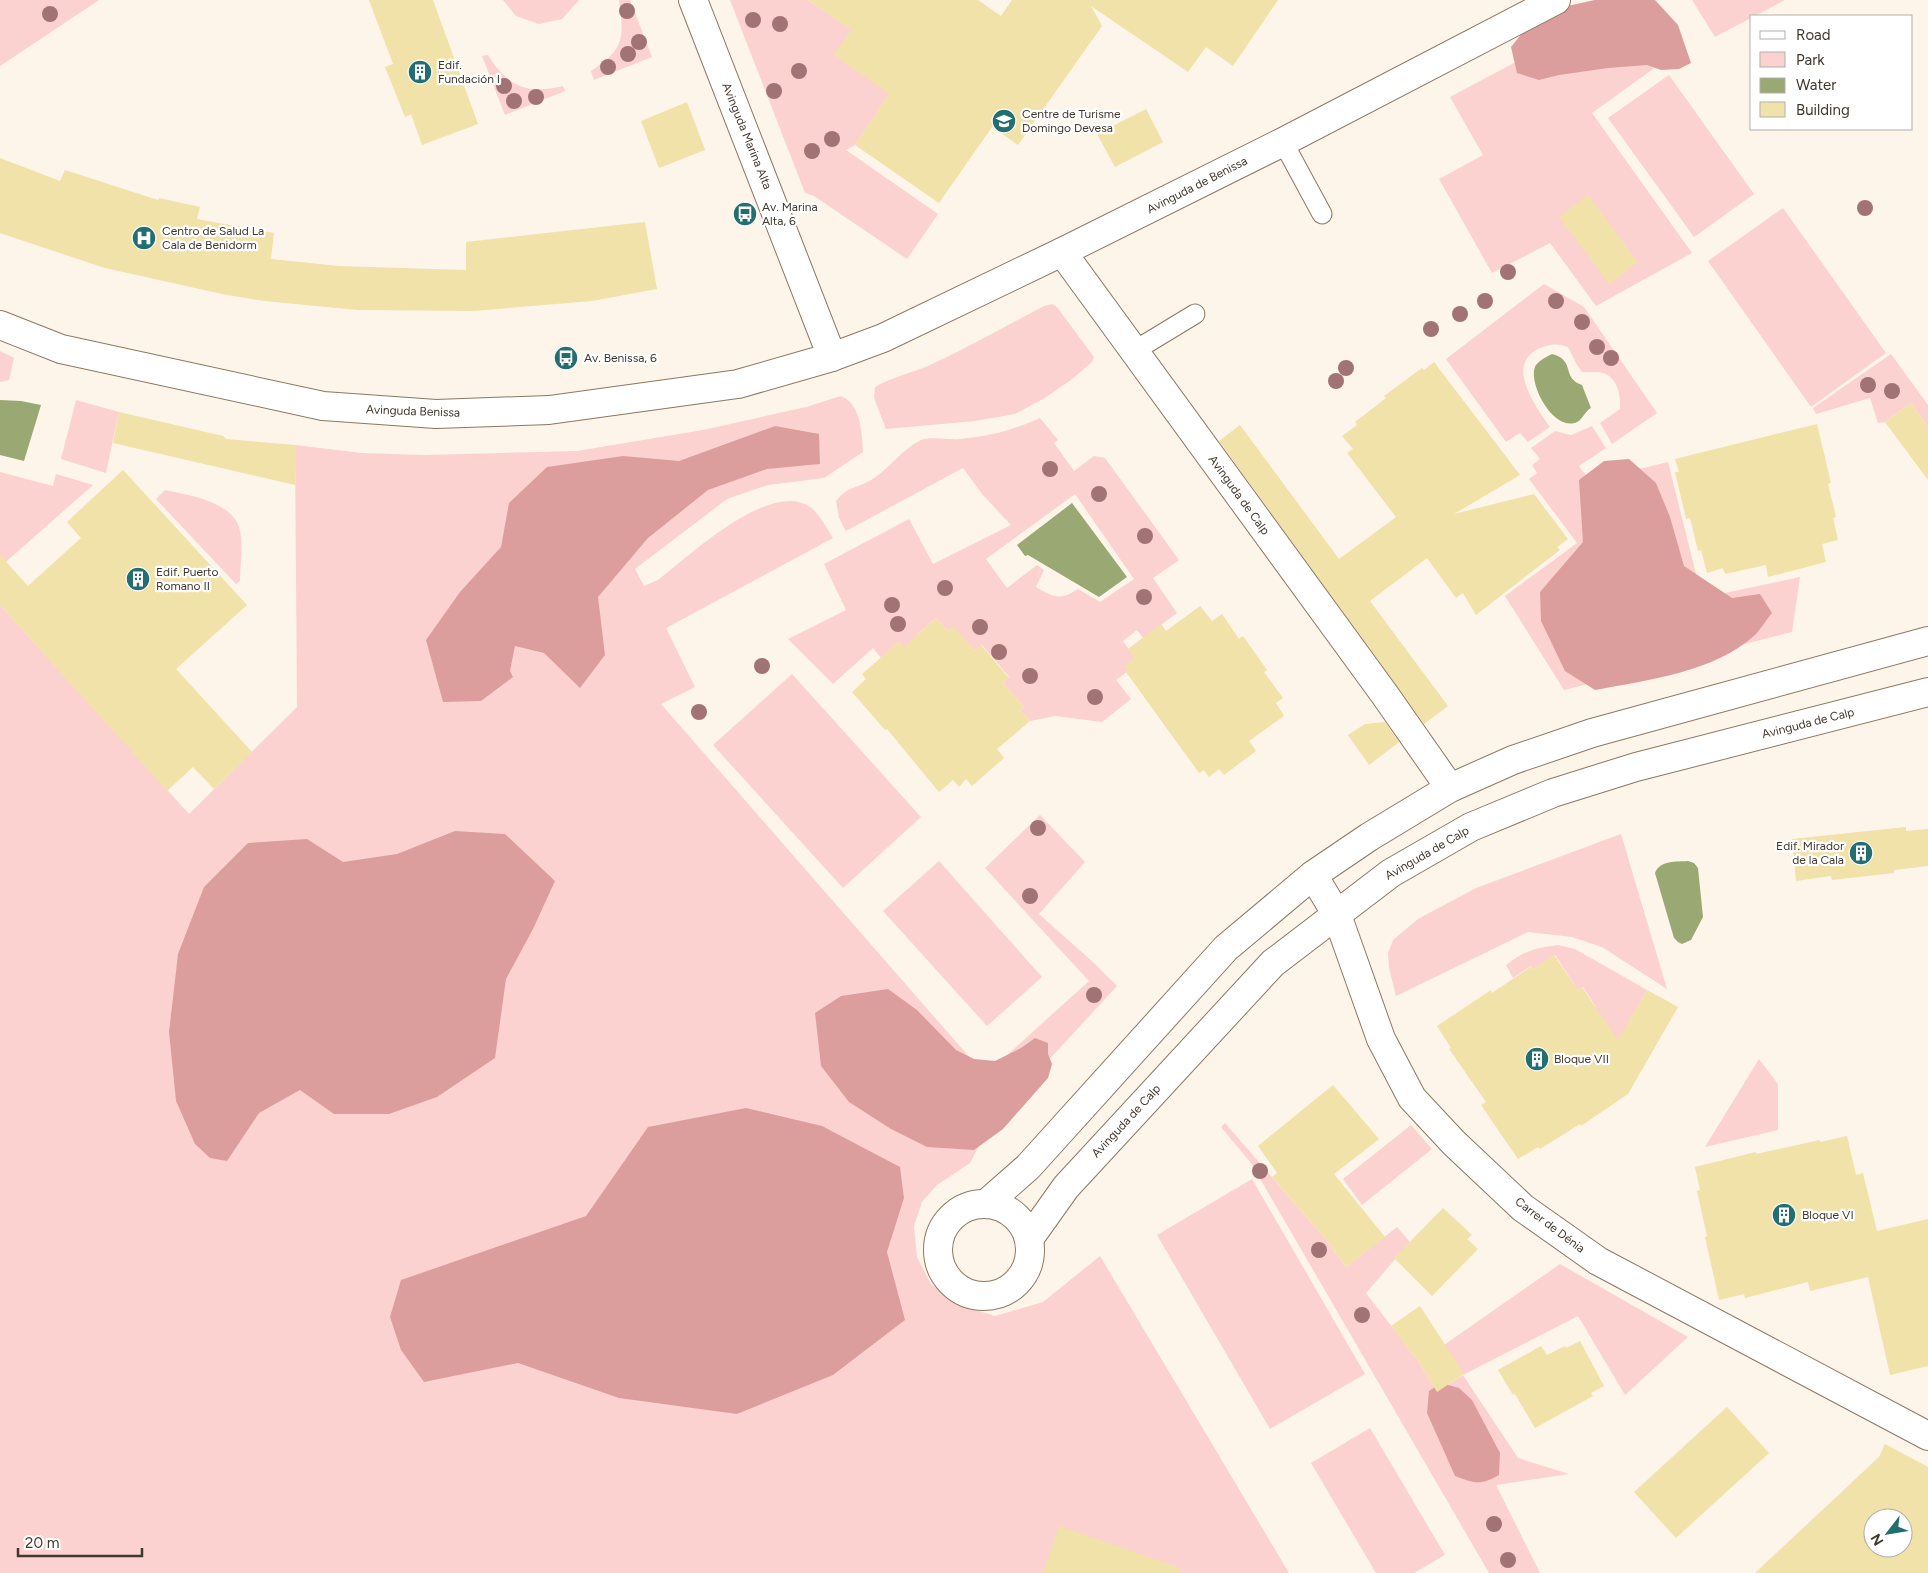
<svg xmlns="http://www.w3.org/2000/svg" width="1928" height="1573" font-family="Figtree,sans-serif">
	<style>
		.green { fill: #fcd2d0; fill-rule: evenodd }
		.forest { fill: #dc9e9c }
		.water { fill: #9aa873 }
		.building { fill: #f1e2a9; fill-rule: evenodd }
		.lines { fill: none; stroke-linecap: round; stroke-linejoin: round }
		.lane-casing { stroke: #8c7862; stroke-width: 21 }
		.street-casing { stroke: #8c7862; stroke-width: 30 }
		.lane { stroke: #fff; stroke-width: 19 }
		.street { stroke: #fff; stroke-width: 28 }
		.tree { fill: #a17374 }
		.labels { text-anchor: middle; stroke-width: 4.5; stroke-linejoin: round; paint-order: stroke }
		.poi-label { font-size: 12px; fill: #40372d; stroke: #fff; text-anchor: start }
		.street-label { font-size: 12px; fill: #40372d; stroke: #fff }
	</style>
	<rect width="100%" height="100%" fill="#fdf4ea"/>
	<!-- green -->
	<g class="green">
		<path d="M0,0H99L0,66Z"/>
		<path d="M503,0H579L562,19L539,24L516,16Z"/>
		<path d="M619,0H630L652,57L594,80L591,71C625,49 624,38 619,0Z"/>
		<path d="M730,0H808L907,68L855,145L846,150L938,214L907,259L814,196L805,193Z"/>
		<path d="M1632,0L1667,59L1592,113L1692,253L1596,306L1550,243L1492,273L1439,179L1483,155L1450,97Z"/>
		<path d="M1692,0H1785L1715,37Z"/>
		<path d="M488,55C507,86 527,95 563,86L565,91L505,115L482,56Z"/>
		<path d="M1669,75L1754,194L1694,237L1608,118Z"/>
		<path d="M1783,208L1886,353L1811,407L1708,261Z"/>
		<path d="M1544,284L1584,307L1657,413L1612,444L1600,423L1620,409C1621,397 1618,380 1606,374C1598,371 1590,373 1582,372L1577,365L1568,347C1556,343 1550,344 1538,349C1505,365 1536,407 1550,427L1528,442L1520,433L1506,442L1446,359Z"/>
		<path d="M1052,304L1057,307L1094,357L1092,362L1071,380L1043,399L1015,414L975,421L886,429L874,398L875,387C892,377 912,373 930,365C969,347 1006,326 1044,306Z"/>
		<path d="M0,351L14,358L9,380L0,382Z"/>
		<path d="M1891,354L1928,405V427L1911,403L1885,422L1878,423L1870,398L1816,414L1813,408Z"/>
		<path d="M841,396C861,404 862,434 863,452L824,478L768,485L727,499L635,569L644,586L658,580C688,557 770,479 810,507C818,512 828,530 833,538L666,628L695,687L661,704L985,1075L1089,981L985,868L1040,815L1085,862L1039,914L1094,963L1117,986L1009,1103L982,1140L970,1163L937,1185L922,1202L914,1226L917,1257L931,1284L963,1306L995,1316L1043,1302L1100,1256L1289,1573H0V605L189,814L297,707L295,445L362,453L425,455L577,451L703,430L806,407Z"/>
		<path d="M76,400L119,412L106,473L61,459Z"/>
		<path d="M1040,418L1058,440L1054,443L1074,471L1094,456L1105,458L1179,560L1153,578L1177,613L1143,638L1137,630L1123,641L1135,658L1128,671L1116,680L1131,699L1102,722L1055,716L1030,721L1020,711L1024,707L1003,683L1009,677L982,645L975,651L953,627L948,631L936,618L917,635L920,640L907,651L899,642L881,658L873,648L833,684L788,639L846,610L824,564L909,519L933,564L1011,525L982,494L963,468L846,531L839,518L836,501C849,485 858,489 874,478C891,467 902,449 921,440C929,436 949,440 959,439C991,436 1010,431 1040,418ZM1075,494L1134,579L1100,602L1078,589C1060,601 1053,597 1036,587L1044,570L1037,565L1007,588L986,559Z"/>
		<path d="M1592,426L1606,448L1579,466L1590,481L1668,462L1702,598L1800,577L1792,632L1564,690L1505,596L1577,543L1529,479L1537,473L1532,465L1540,459L1531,448L1555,431L1571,435Z"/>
		<path d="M0,472L53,486L56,474L93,485L0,567Z"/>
		<path d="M165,490C188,495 230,501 239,527C244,542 240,564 240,581L236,584L156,499Z"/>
		<path d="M792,674L921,817L843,888L713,745Z"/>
		<path d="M1621,834L1667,989L1602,947L1572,937L1528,932L1396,996L1389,968L1388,953L1393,940L1418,919L1476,888Z"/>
		<path d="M939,861L1042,977L987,1026L883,911Z"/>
		<path d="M1558,945L1575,949L1647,990L1622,1034L1623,1067L1564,1029L1596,1007L1583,987L1578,990L1555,955L1533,969L1531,966L1513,978L1506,965C1525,951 1534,948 1558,945Z"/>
		<path d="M1759,1059L1778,1084V1130L1705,1147Z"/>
		<path d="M1225,1123L1323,1236L1346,1267L1397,1227L1410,1242L1366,1293L1419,1362L1437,1392L1463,1375L1444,1345L1560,1264L1688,1337L1625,1395L1578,1316L1463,1375L1518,1458L1569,1474L1496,1485L1540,1573H1489L1251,1163L1221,1127Z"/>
		<path d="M1411,1125L1432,1149L1362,1205L1343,1179Z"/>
		<path d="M1252,1179L1365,1374L1270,1429L1157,1235Z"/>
		<path d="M1370,1428L1445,1555L1414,1573H1376L1311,1463Z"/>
	</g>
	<!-- forest -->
	<g class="forest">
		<path d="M1595,0H1655L1678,25L1691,63L1679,69L1661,70L1647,65L1608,68L1559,75L1539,80L1517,73L1511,47L1528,26L1567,6Z"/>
		<path d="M775,426L819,434L820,464L767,469L708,490L648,538L598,597L605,655L580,688L544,653L515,646L510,671L513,677L481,701L443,702L426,640L460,592L501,547L509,503L547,467L623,456L679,461Z"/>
		<path d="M1629,459L1656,483L1670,517L1684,566L1732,598L1760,594L1772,613C1766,620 1761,629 1755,635C1715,672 1647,680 1595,690L1565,671L1541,621L1540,592L1583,542L1579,480L1604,461Z"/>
		<path d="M455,831L505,834L555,881L533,929L506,979L495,1058L437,1097L389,1114H334L300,1090L259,1113L227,1161L210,1158L195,1144L176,1101L169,1032L178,954L204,887L248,843L307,839L343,862L397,854Z"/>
		<path d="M888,989L917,1010L956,1050L974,1059L995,1061L1021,1048L1035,1038L1048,1043V1054L1052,1064L1048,1078L1003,1129L974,1150L927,1147L891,1129L849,1102L821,1066L815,1013L841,996Z"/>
		<path d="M746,1108L822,1126L900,1167L904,1198L887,1252L905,1320L833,1375L737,1414L619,1398L518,1363L424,1382L401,1350L390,1317L401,1280L586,1216L648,1127Z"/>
		<path d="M1441,1383L1459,1388L1472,1400L1500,1453L1499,1475C1481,1486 1473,1483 1455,1476L1427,1413L1429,1391Z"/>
	</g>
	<!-- water -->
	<g class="water">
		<path d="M1552,354C1576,360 1561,378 1582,385L1591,408C1585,411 1583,419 1577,422C1553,433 1526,380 1536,365C1540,360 1546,357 1552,354Z"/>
		<path d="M0,400L21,401L41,405L24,461L0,455Z"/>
		<path d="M1072,503L1127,577L1099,597L1028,555L1025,556L1017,545Z"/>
		<path d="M1688,861L1694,863L1698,868L1703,917L1691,940L1682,944L1678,942L1674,938L1655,873C1660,860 1676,862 1688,861Z"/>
	</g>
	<!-- building -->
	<g class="building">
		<path d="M369,0H433L478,124L422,145L411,114L405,117L385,67L393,64Z"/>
		<path d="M808,0H978L1001,16L1012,0H1278L1233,66L1206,47L1188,72L1091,6L1102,26L1018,145L992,127L939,203L855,145L889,94L834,55L851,30Z"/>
		<path d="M687,102L705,150L659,168L641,121Z"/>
		<path d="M1146,109L1163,142L1115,167L1097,134Z"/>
		<path d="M0,158L60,181L65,170L158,200L159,198L200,207L197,219L274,233L271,259L339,266L466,270V242L645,222L657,289L592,301L474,311L358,310L264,301L222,294L105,268L0,233Z"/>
		<path d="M1588,195L1638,262L1609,284L1559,217Z"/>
		<path d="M1434,362L1520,475L1454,514L1534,494L1568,539L1557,547L1560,550L1476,615L1463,593L1456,598L1427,558L1370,601L1448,706L1424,724L1219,441L1240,425L1339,559L1396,517L1347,453L1353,449L1342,436L1357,425L1355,422L1386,398L1384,396L1422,368L1424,370Z"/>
		<path d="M1911,403L1928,427V480L1885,422Z"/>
		<path d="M119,412L223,436L226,439L295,445V485L113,443Z"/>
		<path d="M1817,424L1831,483L1828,484L1836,517L1833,518L1838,540L1822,544L1826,562L1768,577L1766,565L1725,574L1723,568L1707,573L1701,550L1698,551L1690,518L1686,519L1675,472H1679L1675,459Z"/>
		<path d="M123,470L247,605L176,669L252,752L214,789L193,767L167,791L0,605V555L28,586L81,538L67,522Z"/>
		<path d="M1200,606L1212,621L1222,614L1239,639L1243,636L1267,670L1264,672L1283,698L1276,703L1284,716L1249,741L1256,751L1224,775L1219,769L1209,777L1204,770L1199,773L1126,672L1128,671L1124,666L1135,658L1128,649L1161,624L1166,631Z"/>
		<path d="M936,618L948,631L953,626L975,651L981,645L1009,678L1003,683L1024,707L1020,711L1030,721L997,749L1004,758L972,786L966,779L959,787L953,780L939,792L887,729L885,730L852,692L866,679L862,674L899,642L904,647Z"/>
		<path d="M1385,722L1399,742L1369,765L1348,735L1365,724Z"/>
		<path d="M1906,827V831L1928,829V866L1894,870V873L1832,880L1831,876L1796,881L1792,839Z"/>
		<path d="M1554,955L1578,990L1582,987L1618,1040L1647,990L1678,1007L1628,1094L1581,1126L1580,1124L1540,1149L1538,1147L1518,1159L1481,1105L1486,1102L1449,1049L1451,1048L1437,1026L1491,990L1492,993L1532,966L1533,969Z"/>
		<path d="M1333,1085L1379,1139L1334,1174L1385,1237L1346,1267L1323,1236L1272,1177L1277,1173L1258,1146Z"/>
		<path d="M1847,1136L1856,1175L1863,1173L1877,1231L1928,1219V1366L1890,1375L1868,1277L1810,1291L1808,1282L1745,1298L1744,1294L1719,1300L1705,1237L1707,1236L1697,1191L1700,1190L1695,1167L1756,1152V1154L1820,1140V1142Z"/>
		<path d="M1443,1208L1472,1235L1467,1239L1478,1249L1432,1296L1394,1258Z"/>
		<path d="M1420,1306L1464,1374L1437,1392L1419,1362L1391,1326Z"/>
		<path d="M1580,1341L1604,1386L1591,1393L1593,1396L1535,1428L1515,1394L1513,1395L1498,1370L1541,1346L1547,1355L1565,1346L1566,1348Z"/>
		<path d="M1727,1407L1769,1453L1676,1538L1634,1492Z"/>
		<path d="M1885,1444L1928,1467V1573H1755L1879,1457ZM1873,1518H1903V1548H1873Z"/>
		<path d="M1059,1526L1180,1568L1179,1573H1043Z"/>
	</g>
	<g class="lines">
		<!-- lane casing -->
		<g class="lane-casing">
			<g id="lane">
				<path d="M1283,142L1322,214"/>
				<path d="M1134,351L1195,314"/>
			</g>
		</g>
		<!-- street casing -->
		<g class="street-casing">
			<g id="street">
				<path d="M693,0L832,357"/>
				<path d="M1062,252L1385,695L1450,788"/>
				<path d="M0,325L61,349L323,406L436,414L549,410L738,384L832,357L883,338L1062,252L1283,142L1556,0"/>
				<path d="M1313,875L1337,915L1381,1039L1412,1098L1454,1143L1523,1208L1598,1261L1928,1436"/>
				<path d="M987,1203L1028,1167L1226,948L1313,875L1369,837L1450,788L1513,760L1592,733L1928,641"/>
				<circle cx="984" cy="1250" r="46"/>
				<path d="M1029,1239L1066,1187L1273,963L1391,873L1471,827L1553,793L1636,767L1928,692"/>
			</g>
		</g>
		<!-- lane -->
		<use href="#lane" class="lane"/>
		<!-- street -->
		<use href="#street" class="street"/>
	</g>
	<!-- trees -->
	<g class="tree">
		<circle cx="627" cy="11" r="8"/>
		<circle cx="50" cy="14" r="8"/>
		<circle cx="753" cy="20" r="8"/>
		<circle cx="780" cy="24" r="8"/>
		<circle cx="639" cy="42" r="8"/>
		<circle cx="628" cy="54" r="8"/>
		<circle cx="608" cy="67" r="8"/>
		<circle cx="799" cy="71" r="8"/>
		<circle cx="504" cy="86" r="8"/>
		<circle cx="774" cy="91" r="8"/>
		<circle cx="536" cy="97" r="8"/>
		<circle cx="514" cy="101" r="8"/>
		<circle cx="832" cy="139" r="8"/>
		<circle cx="812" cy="151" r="8"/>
		<circle cx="1865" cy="208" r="8"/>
		<circle cx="1508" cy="272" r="8"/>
		<circle cx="1485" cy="301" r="8"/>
		<circle cx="1556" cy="301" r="8"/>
		<circle cx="1460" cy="314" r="8"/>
		<circle cx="1582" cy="322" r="8"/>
		<circle cx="1431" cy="329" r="8"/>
		<circle cx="1597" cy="347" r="8"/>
		<circle cx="1611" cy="358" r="8"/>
		<circle cx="1346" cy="368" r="8"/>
		<circle cx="1336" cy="381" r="8"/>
		<circle cx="1868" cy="385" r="8"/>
		<circle cx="1892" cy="391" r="8"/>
		<circle cx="1050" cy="469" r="8"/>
		<circle cx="1099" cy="494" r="8"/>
		<circle cx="1145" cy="536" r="8"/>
		<circle cx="945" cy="588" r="8"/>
		<circle cx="1144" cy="597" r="8"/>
		<circle cx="892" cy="605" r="8"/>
		<circle cx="898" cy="624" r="8"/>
		<circle cx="980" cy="627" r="8"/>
		<circle cx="999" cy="652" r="8"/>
		<circle cx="762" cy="666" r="8"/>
		<circle cx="1030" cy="676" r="8"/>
		<circle cx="1095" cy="697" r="8"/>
		<circle cx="699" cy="712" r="8"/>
		<circle cx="1038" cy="828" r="8"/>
		<circle cx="1030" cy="896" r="8"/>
		<circle cx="1094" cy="995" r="8"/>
		<circle cx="1260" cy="1171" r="8"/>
		<circle cx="1319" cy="1250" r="8"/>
		<circle cx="1362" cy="1315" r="8"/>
		<circle cx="1494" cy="1524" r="8"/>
		<circle cx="1508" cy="1560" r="8"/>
	</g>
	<!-- icons -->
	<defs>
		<g id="building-disc" transform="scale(1.25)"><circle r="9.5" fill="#236e6e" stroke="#fff"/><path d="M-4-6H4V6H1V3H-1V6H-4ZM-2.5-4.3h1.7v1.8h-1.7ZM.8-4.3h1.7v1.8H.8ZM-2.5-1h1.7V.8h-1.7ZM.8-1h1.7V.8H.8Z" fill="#fff"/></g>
		<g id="university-disc" transform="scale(1.25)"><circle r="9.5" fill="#236e6e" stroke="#fff"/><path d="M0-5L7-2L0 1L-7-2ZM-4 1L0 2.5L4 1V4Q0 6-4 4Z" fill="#fff"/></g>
		<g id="bus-disc" transform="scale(1.25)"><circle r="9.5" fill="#236e6e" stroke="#fff"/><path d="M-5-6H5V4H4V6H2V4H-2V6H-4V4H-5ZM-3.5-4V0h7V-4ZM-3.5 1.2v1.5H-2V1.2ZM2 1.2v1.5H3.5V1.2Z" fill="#fff"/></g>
		<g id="hospital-disc" transform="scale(1.25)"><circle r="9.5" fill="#236e6e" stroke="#fff"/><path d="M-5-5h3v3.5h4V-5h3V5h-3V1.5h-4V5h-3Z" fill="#fff"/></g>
	</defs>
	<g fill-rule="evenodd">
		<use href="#building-disc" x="420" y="72"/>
		<use href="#university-disc" x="1004" y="121"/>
		<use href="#bus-disc" x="745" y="214"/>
		<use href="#hospital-disc" x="144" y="238"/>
		<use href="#bus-disc" x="566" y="358"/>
		<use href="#building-disc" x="138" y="579"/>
		<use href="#building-disc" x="1861" y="853"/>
		<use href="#building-disc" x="1537" y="1059"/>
		<use href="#building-disc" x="1784" y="1215"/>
	</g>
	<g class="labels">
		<!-- poi labels -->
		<g class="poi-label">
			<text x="438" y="69">Edif.<tspan x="438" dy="14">Fundación I</tspan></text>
			<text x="1022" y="118">Centre de Turisme<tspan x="1022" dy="14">Domingo Devesa</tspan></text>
			<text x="762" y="211">Av. Marina<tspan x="762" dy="14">Alta, 6</tspan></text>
			<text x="162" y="235">Centro de Salud La<tspan x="162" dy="14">Cala de Benidorm</tspan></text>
			<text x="584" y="362">Av. Benissa, 6</text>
			<text x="156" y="576">Edif. Puerto<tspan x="156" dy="14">Romano II</tspan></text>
			<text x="1844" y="850" text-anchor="end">Edif. Mirador<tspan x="1844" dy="14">de la Cala</tspan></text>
			<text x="1554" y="1063">Bloque VII</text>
			<text x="1802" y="1219">Bloque VI</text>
		</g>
		<!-- street labels -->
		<g class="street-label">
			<text transform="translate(747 136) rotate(68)" y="4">Avinguda Marina Alta</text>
			<text transform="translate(1197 185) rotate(-27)" y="4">Avinguda de Benissa</text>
			<text transform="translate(413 411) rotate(2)" y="4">Avinguda Benissa</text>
			<text transform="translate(1239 495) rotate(54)" y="4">Avinguda de Calp</text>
			<text transform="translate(1808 723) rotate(-14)" y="4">Avinguda de Calp</text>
			<text transform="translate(1427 853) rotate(-30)" y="4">Avinguda de Calp</text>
			<text transform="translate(1126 1121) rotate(-47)" y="4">Avinguda de Calp</text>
			<text transform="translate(1550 1225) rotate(37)" y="4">Carrer de Dénia</text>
		</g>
	</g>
	<!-- legend -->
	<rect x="1750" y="15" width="162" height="115" fill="#ffffff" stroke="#b3afab"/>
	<rect x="1760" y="31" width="25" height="8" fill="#ffffff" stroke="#b3afab"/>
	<text x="1796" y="40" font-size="15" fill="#40372d">Road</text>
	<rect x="1760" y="52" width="25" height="15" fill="#fcd2d0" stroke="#b3afab"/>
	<text x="1796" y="65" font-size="15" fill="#40372d">Park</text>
	<rect x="1760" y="78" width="25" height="15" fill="#9aa873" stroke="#b3afab"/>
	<text x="1796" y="90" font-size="15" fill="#40372d">Water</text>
	<rect x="1760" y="102" width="25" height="15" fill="#f1e2a9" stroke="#b3afab"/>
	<text x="1796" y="115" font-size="15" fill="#40372d">Building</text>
	<!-- north arrow -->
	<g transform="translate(1888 1533) rotate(239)"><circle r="24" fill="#ffffff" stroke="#b3afab"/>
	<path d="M0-4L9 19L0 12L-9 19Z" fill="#236e6e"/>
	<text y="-8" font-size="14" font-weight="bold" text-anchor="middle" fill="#40372d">N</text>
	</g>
	<!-- scale -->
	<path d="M18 1548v8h124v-8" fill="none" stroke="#40372d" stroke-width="2.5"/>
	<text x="25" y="1548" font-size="15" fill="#40372d" stroke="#ffffff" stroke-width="4" paint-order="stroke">20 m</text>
</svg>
